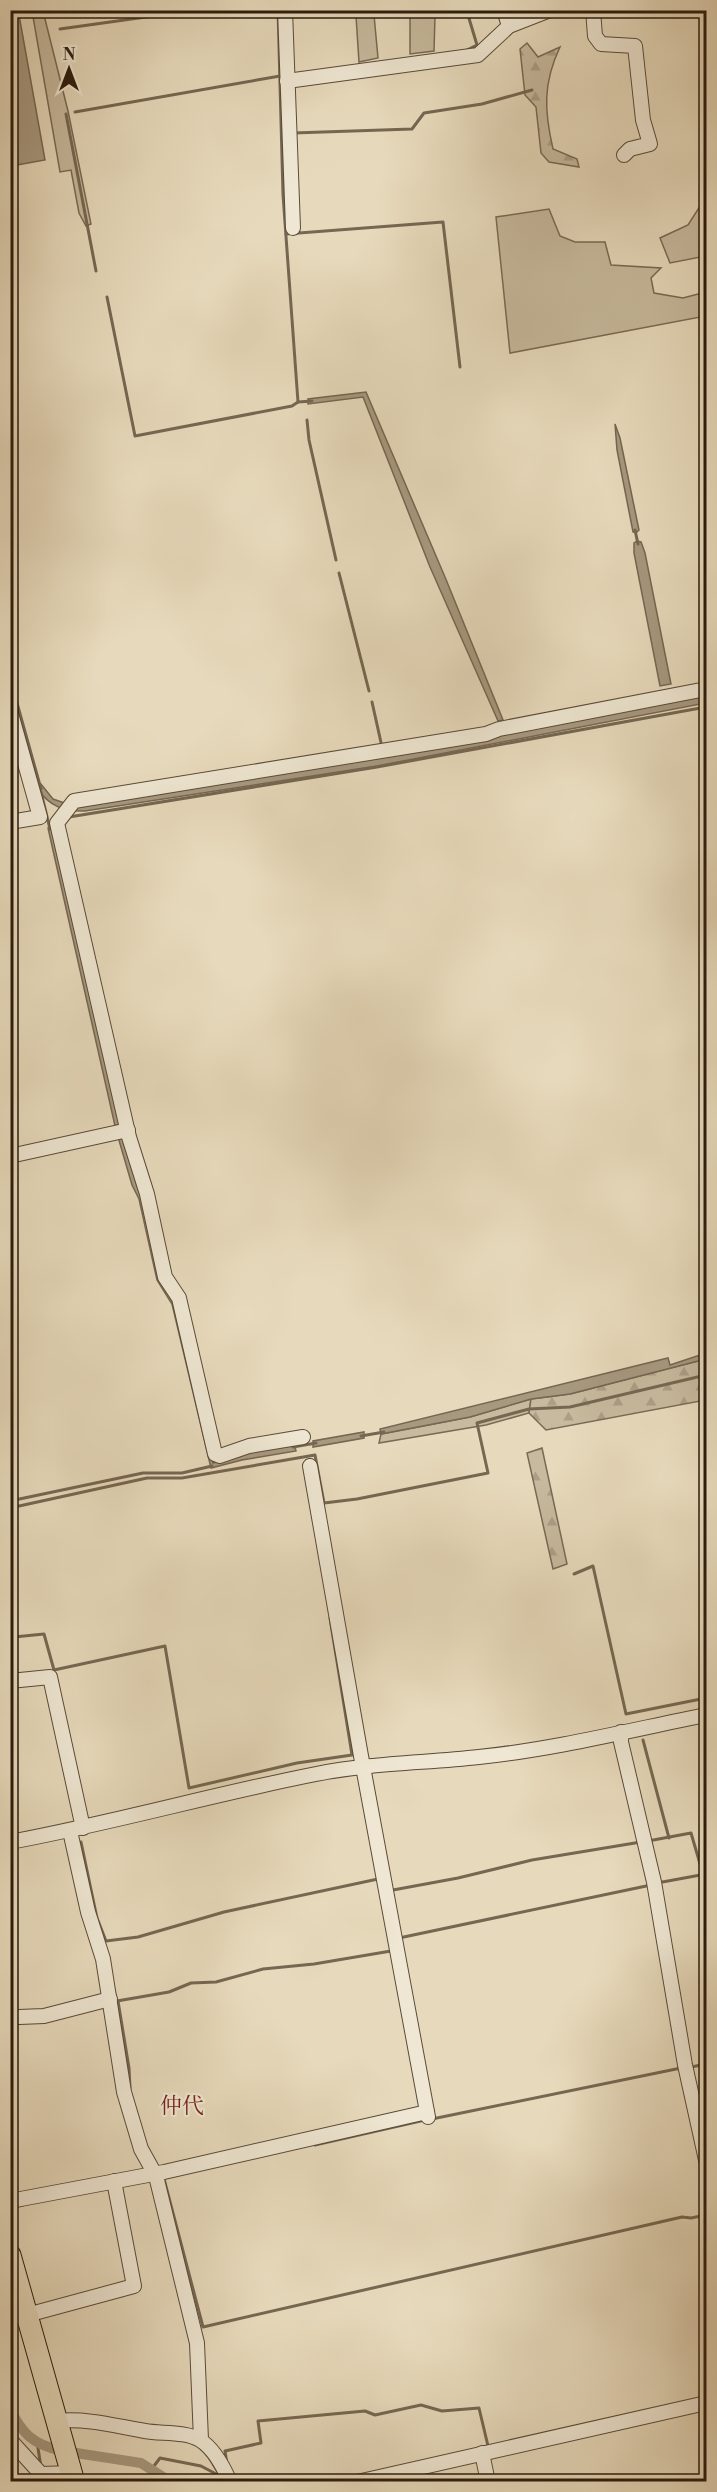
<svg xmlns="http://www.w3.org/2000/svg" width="717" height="2492" font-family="'Libre Bodoni','Noto Serif JP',serif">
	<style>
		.green { fill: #c7ba9e; stroke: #786a55; stroke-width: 1.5 }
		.forest { fill: url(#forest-firs); stroke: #786a55; stroke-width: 1.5 }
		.water { fill: #a79980; stroke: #756752; stroke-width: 1.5 }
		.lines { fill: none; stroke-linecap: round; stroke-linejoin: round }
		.stream { stroke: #756752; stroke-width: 3 }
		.canal { stroke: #a79980; stroke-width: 10 }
		.minor-casing { stroke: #594b38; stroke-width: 16 }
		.highway-casing { stroke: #2a1b0c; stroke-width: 23 }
		.minor { stroke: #efe7d3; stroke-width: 14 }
		.highway { stroke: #e7dabc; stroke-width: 21 }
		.labels { text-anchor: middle; stroke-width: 4.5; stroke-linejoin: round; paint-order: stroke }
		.neighbourhood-label { font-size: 22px; fill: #7a1f14; stroke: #efe7d3 }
	</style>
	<defs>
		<pattern id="forest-firs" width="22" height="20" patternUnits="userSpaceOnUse" patternTransform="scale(1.5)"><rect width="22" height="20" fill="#c7ba9e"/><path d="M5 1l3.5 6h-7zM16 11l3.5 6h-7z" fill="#ab9f87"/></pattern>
	</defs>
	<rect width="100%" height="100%" fill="#e7dabc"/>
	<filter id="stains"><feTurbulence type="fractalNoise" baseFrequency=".00333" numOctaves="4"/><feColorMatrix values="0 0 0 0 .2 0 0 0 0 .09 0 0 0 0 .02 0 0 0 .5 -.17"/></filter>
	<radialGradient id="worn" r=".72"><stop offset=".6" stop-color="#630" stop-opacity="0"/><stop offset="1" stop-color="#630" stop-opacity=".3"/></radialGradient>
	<!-- green -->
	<g class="green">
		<path d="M32,11H43L68,111L91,224L86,226L79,213L71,170L60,172Z"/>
		<path d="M374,15L378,58L359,62L356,16Z"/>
		<path d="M435,16L434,51L410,54V17Z"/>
		<path d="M704,200L706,201V256L670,263L660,238L688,225Z"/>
		<path d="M549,209L560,236L575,242H605L611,265L661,268L651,278L654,293L683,298L706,292V316L510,353L496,217Z"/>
		<path d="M531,1399L529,1413L486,1425L379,1443L381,1434L470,1417Z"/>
	</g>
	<!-- forest -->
	<g class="forest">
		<path d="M527,43L538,57L560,47C543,83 544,110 553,149L577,159L579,167L549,162L541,153L536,107L525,95L520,49Z"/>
		<path d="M706,1359V1400L546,1430L529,1413L531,1399L570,1394Z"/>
		<path d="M542,1448L567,1564L553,1569L527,1453Z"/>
	</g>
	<!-- water -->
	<g class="water">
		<path d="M13,11L19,15L45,160L11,166L10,11Z"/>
		<path d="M366,392L445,577L503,720L498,721L430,567L363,397L308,404V399Z"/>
		<path d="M615,424L620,438L639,530L636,533L633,532L617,450Z"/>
		<path d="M637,541L641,542L645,553L671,684L660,686L634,553V543Z"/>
		<path d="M706,692V703L377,766L85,811C64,812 49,806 37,788L41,784L53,799L73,806Z"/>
		<path d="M53,827L121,1125L115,1126L48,828Z"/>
		<path d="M124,1135L175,1302L213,1463L251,1452L294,1443L296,1451L242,1460L211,1468L172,1304L157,1280L139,1199L132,1185L118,1137Z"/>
		<path d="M706,1353V1359L570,1394L531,1399L470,1417L381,1434L380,1429L668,1358L670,1365Z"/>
		<path d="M364,1432V1438L313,1447V1441Z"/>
	</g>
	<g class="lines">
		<!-- stream -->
		<g class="stream">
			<path d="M278,10L283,195L298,402L312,401"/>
			<path d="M464,10L468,15L477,45L467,50"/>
			<path d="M297,12L437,10"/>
			<path d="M60,29L196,10"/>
			<path d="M75,112L280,76"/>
			<path d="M66,114L96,271"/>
			<path d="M293,133L412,129L424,113L482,104L532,90"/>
			<path d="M286,234L443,222L460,367"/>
			<path d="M107,297L135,436L292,406L298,402"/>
			<path d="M307,420L309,440L336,560"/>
			<path d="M635,530L638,544"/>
			<path d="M339,573L369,691"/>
			<path d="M10,678L41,789"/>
			<path d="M372,702L382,747"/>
			<path d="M41,792L50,829"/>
			<path d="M69,817L377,767L706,707"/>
			<path d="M361,1436L384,1432"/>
			<path d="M293,1447L316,1443"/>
			<path d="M10,1501L143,1473H182L212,1466"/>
			<path d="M10,1508L147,1478H182L315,1455L324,1503L357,1499L488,1473L477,1423L529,1409L570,1407L706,1375"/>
			<path d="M574,1574L593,1566L626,1714L706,1698"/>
			<path d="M10,1630L14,1637L44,1634L54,1670"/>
			<path d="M51,1673L54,1670L165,1646L189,1788L297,1763L352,1755L330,1618"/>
			<path d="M643,1740L669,1838"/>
			<path d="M648,1841L691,1833L703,1874"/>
			<path d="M81,1842L97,1918L106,1941L138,1937L224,1912L378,1879"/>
			<path d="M657,1883L706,1874"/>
			<path d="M393,1890L458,1878L532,1860L641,1842"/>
			<path d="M399,1938L651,1885"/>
			<path d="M117,2001L169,1992L191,1983L216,1982L263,1969L314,1964L391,1951V1949"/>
			<path d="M118,2001L129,2068L130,2088"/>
			<path d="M691,2067L706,2064"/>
			<path d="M432,2119L681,2068"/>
			<path d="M315,2145L425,2120"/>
			<path d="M163,2175L203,2327L682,2217L691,2218L706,2215"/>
			<path d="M10,2208L23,2205"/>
			<path d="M37,2442L41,2467"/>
			<path d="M227,2464L225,2451L261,2443L258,2421L365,2411L375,2415L421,2405L442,2411L479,2408L488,2446"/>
			<path d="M151,2470L160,2458L201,2466L218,2475"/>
		</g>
		<!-- canal -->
		<g class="canal">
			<path d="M10,2409C22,2433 33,2445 60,2450"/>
			<path d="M76,2453L141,2463L171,2482"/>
		</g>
		<!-- minor casing -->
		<g class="minor-casing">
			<g id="minor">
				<path d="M285,10L293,228"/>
				<path d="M504,10L509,26"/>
				<path d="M593,10L595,36L601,44L635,46L643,120L650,144L630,149L624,155"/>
				<path d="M287,81L478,55L509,26L550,10"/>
				<path d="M10,710L40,817L10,822"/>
				<path d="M10,1156L128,1130"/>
				<path d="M303,1437L249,1446L220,1456L215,1454L179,1298L165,1277L147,1194L129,1137L57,823L74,801L486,734L499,729L706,689"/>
				<path d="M310,1466L361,1756L428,2117"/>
				<path d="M10,1681L50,1677L83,1828"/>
				<path d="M621,1732V1742L654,1882L685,2065L706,2160"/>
				<path d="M70,1831L88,1912L103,1959L124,2092L141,2149L156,2176L197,2343L201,2440"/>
				<path d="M10,1842C113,1823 214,1794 316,1774C370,1763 425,1763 479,1757C556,1749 631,1730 706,1715"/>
				<path d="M19,2017L44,2016L110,1999"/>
				<path d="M10,2201L164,2172L427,2112"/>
				<path d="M27,2315L134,2286L114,2181"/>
				<path d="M57,2421C88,2418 115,2426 145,2431C161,2434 185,2431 200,2440C213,2448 224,2468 230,2482"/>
				<path d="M10,2440L41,2474L71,2473"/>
				<path d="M482,2453L488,2482"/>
				<path d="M357,2482L706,2403"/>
			</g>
		</g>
		<!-- highway casing -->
		<g class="highway-casing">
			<path id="highway" d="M10,2255L74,2482"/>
		</g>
		<!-- minor -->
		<use href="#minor" class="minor"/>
		<!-- highway -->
		<use href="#highway" class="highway"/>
	</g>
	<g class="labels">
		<!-- neighbourhood labels -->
		<g class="neighbourhood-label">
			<text x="182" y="2113">仲代</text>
		</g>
	</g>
	<!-- margin -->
	<rect width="717" height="2492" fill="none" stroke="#e7dabc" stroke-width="36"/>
	<rect x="12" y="12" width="693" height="2468" fill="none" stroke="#2a1b0c" stroke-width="3"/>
	<rect x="18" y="18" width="681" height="2456" fill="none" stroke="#2a1b0c" stroke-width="1.5"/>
	<!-- north arrow -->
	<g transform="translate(69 69)" stroke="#efe7d3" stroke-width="4.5" paint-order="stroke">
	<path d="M0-4.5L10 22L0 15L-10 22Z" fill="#2a1b0c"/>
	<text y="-9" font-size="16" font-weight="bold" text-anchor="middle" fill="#2a1b0c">N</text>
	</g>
	<rect width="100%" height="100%" filter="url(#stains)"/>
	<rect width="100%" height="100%" fill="url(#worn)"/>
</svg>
